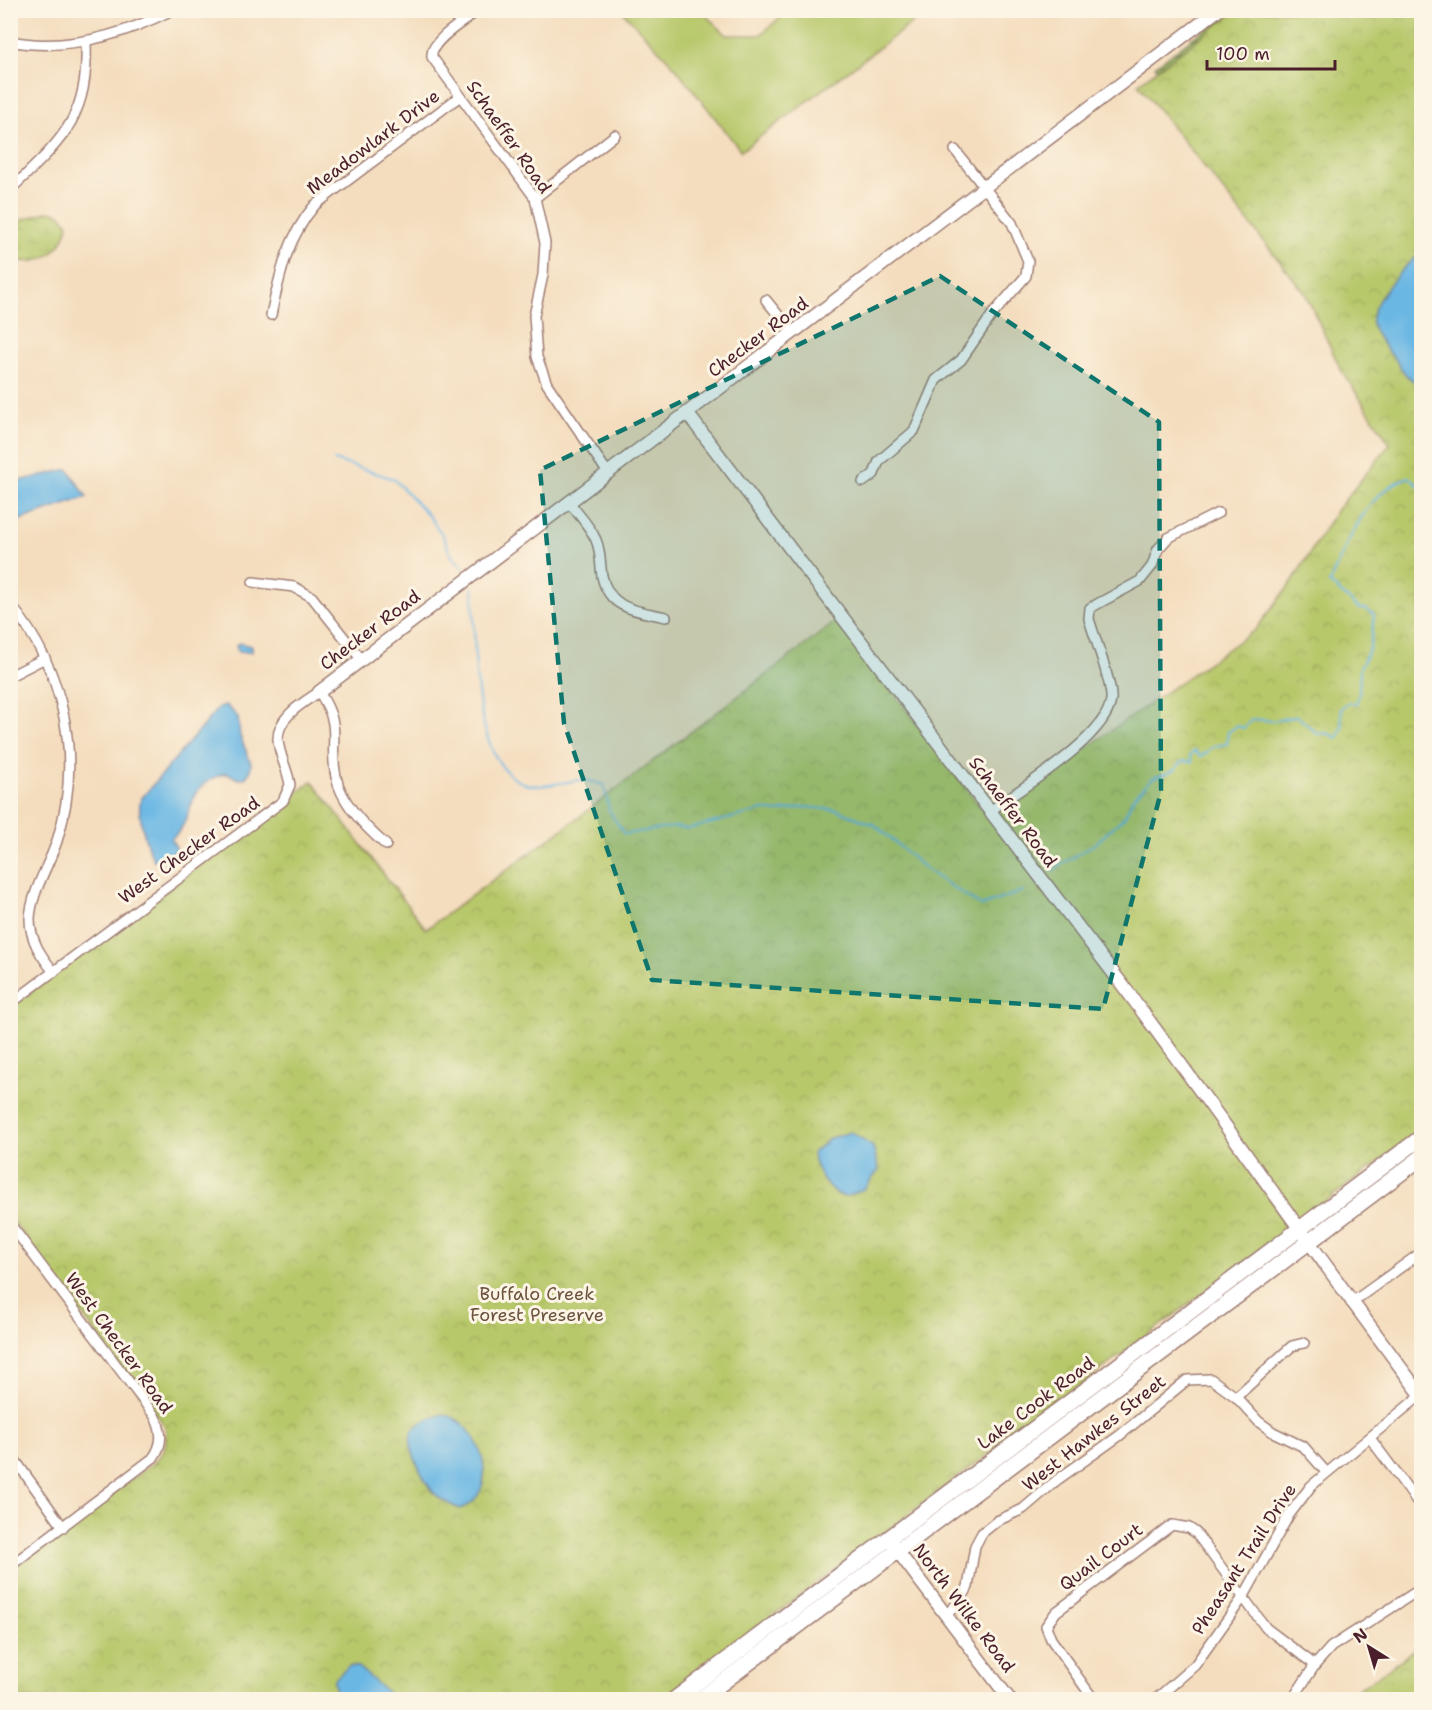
<svg xmlns="http://www.w3.org/2000/svg" width="1432" height="1710" font-family="'Shantell Sans',sans-serif">
	<style>
		.grass { fill: #b7c86a; stroke: #80744a; stroke-width: 1.5 }
		.forest { fill: url(#forest-firs); stroke: #6e6644; stroke-width: 1.5 }
		.wetland { fill: url(#wetland-marsh); stroke: #80744a; stroke-width: 1.5 }
		.park { fill: url(#park-crowns); stroke: #80744a; stroke-width: 1.5 }
		.water { fill: #6bb7e4; stroke: #5a6b88; stroke-width: 1.5 }
		.lines { fill: none; stroke-linecap: round; stroke-linejoin: round }
		.stream { stroke: #6bb7e4; stroke-width: 2 }
		.minor-casing { stroke: #9f7e74; stroke-width: 12 }
		.tertiary-casing { stroke: #9f7e74; stroke-width: 15 }
		.primary-casing { stroke: #9f7e74; stroke-width: 18 }
		.minor { stroke: #fff; stroke-width: 9 }
		.tertiary { stroke: #fff; stroke-width: 12 }
		.primary { stroke: #fff; stroke-width: 15 }
		.marked { fill: #0f766e; fill-opacity: 0.2; stroke: #0f766e; stroke-width: 4.5; stroke-dasharray: 12 8; stroke-linejoin: round }
		.labels { text-anchor: middle; stroke-width: 6; stroke-linejoin: round; paint-order: stroke }
		.street-label { font-size: 18px; fill: #4a1f2b; stroke: #fcf5e5 }
		.park-label { font-size: 18px; fill: #6b523e; stroke: #fcf5e5 }
	</style>
	<defs>
		<pattern id="forest-firs" width="22" height="20" patternUnits="userSpaceOnUse" patternTransform="scale(1.5)"><rect width="22" height="20" fill="#91ac5e"/><path d="M5 1l3.5 6h-7zM16 11l3.5 6h-7z" fill="#788b4e"/></pattern>
		<pattern id="wetland-marsh" width="20" height="14" patternUnits="userSpaceOnUse" patternTransform="scale(1.5)"><rect width="20" height="14" fill="#b7c86a"/><path d="M1 5h8M5 5V1M11 12h8M15 12V8" fill="none" stroke="#9fab5c"/></pattern>
		<pattern id="park-crowns" width="20" height="18" patternUnits="userSpaceOnUse" patternTransform="scale(1.5)"><rect width="20" height="18" fill="#b7c86a"/><path d="M2 6a3 3 0 1 1 6 0M12 15a3 3 0 1 1 6 0" fill="none" stroke="#9fab5c"/></pattern>
	</defs>
	<rect width="100%" height="100%" fill="#fcf5e5"/>
	<filter id="ink" filterUnits="userSpaceOnUse"><feTurbulence type="fractalNoise" baseFrequency=".0167" numOctaves="2"/><feDisplacementMap in="SourceGraphic" scale="12" xChannelSelector="R" yChannelSelector="G"/><feConvolveMatrix kernelMatrix="1 2 1 2 8 2 1 2 1" color-interpolation-filters="sRGB"/></filter>
	<filter id="wash" filterUnits="userSpaceOnUse"><feTurbulence type="fractalNoise" baseFrequency=".008" numOctaves="4" result="noise"/><feDisplacementMap in="SourceGraphic" scale="24" xChannelSelector="R" yChannelSelector="G"/><feGaussianBlur stdDeviation="1.35" result="paint"/><feColorMatrix in="noise" values="0 0 0 0 0 0 0 0 0 0 0 0 0 0 0 0 0 1.4 0 .05"/><feComposite in="paint" operator="in"/></filter>
	<g filter="url(#wash)">
		<rect width="100%" height="100%" fill="#f4ddbe"/>
		<!-- grass -->
		<path class="grass" d="M622,11H701L727,35H760L788,11H928L741,151L675,67Z"/>
		<!-- forest -->
		<path class="forest" d="M1229,11H1254L1164,78L1155,66Z"/>
		<!-- wetland -->
		<path class="wetland" d="M49,211L60,214L68,224C62,255 38,267 11,259V231L22,220Z"/>
		<!-- park -->
		<g class="park">
			<path d="M1236,11H1421V1130L662,1699H11V1570L152,1464C166,1452 168,1444 165,1426L11,1219V1007L312,781L426,929L578,818L838,620L988,817L1256,629L1292,582L1336,511L1390,444L1341,370L1305,293L1138,84Z"/>
			<path d="M1421,1646V1699H1362L1356,1691Z"/>
		</g>
		<!-- water -->
		<g class="water">
			<path d="M1421,253V332L1415,338L1421,344V383C1407,381 1403,370 1395,359C1387,350 1375,336 1372,324C1368,304 1406,264 1421,253Z"/>
			<path d="M68,469L87,497L11,523V483Z"/>
			<path d="M239,643L251,646V652H238L236,646Z"/>
			<path d="M226,705L238,717L240,736L251,763L250,772L245,778L239,779L226,773C178,788 200,816 171,839L177,849L163,861L154,860C147,850 136,810 141,799L219,707Z"/>
			<path d="M851,1132L873,1147L879,1170L864,1189L845,1197C830,1194 813,1168 813,1153L830,1138Z"/>
			<path d="M443,1414C483,1422 503,1494 460,1509C450,1505 440,1500 433,1492C424,1481 405,1444 412,1432C418,1421 432,1418 443,1414Z"/>
			<path d="M349,1666L358,1667L395,1699H336L334,1680Z"/>
		</g>
		<g class="lines">
			<!-- stream -->
			<g class="stream">
				<path d="M334,460L394,479L428,515L442,534L451,555L464,569"/>
				<path d="M473,588C476,637 468,761 523,783C541,790 563,781 582,780C589,780 597,783 604,785L609,810L624,834L675,827L688,829L763,810L778,812L805,807L837,810L875,825L928,871L981,906L1023,891"/>
				<path d="M1051,871L1096,843L1125,816L1133,798L1153,778L1173,771L1183,761L1192,762L1190,755L1195,751L1201,757L1214,746L1227,744L1228,732L1237,726L1244,728L1252,719L1273,721L1297,716L1318,734L1327,733L1337,738L1342,728L1341,708L1348,703L1356,704L1359,694L1360,668L1370,648L1374,615L1366,609H1360L1329,583C1348,543 1364,492 1409,477L1422,489"/>
			</g>
		</g>
	</g>
	<g filter="url(#ink)">
		<g class="lines">
			<!-- minor casing -->
			<g class="minor-casing">
				<g id="minor">
					<path d="M479,10C466,20 429,41 432,57L535,198L545,243L543,275L534,316L537,357L547,384L608,473"/>
					<path d="M10,41C66,52 123,35 172,10"/>
					<path d="M10,190C63,139 89,118 86,41"/>
					<path d="M535,198L615,135"/>
					<path d="M766,300L793,333"/>
					<path d="M271,315C280,274 287,238 315,205L459,97"/>
					<path d="M863,482L874,474L879,461L914,431L936,380L961,360L992,315L1026,276L1028,261L1012,223L955,150"/>
					<path d="M569,502C578,514 590,526 596,540C601,551 600,565 602,576C609,610 638,611 666,617"/>
					<path d="M253,582L294,587L312,597L361,659"/>
					<path d="M10,604C65,670 83,759 57,841C49,865 31,893 30,919C30,940 41,956 54,972"/>
					<path d="M10,676L45,658"/>
					<path d="M990,811C1021,788 1106,738 1111,700C1113,685 1094,636 1089,619L1090,608L1140,581L1152,566L1158,549L1168,538L1218,513"/>
					<path d="M10,1004L283,801L290,785C288,770 279,755 278,740C277,717 303,703 319,692C344,729 328,740 336,777C342,804 366,828 386,845"/>
					<path d="M10,1224L154,1415C162,1430 164,1443 153,1458L10,1566"/>
					<path d="M1351,1303L1422,1252"/>
					<path d="M1236,1397L1292,1346L1304,1343"/>
					<path d="M1370,1438L1422,1508"/>
					<path d="M10,1453L63,1527"/>
					<path d="M946,1615L961,1600L968,1587L975,1546L982,1533L997,1521L1023,1509L1057,1480L1119,1436L1187,1380L1211,1379L1236,1397L1259,1422L1273,1432L1304,1447L1326,1472"/>
					<path d="M1094,1700L1051,1639L1046,1626L1056,1612L1172,1525L1189,1528L1196,1533L1266,1628L1315,1665"/>
					<path d="M1155,1700L1195,1665L1244,1596L1289,1515L1311,1486L1421,1395"/>
					<path d="M1292,1700L1315,1665L1331,1647L1422,1588"/>
				</g>
			</g>
			<!-- tertiary casing -->
			<g class="tertiary-casing">
				<g id="tertiary">
					<path d="M687,413C831,605 980,795 1124,987C1225,1122 1320,1261 1422,1396"/>
					<path d="M319,692L1218,10"/>
					<path d="M893,1545L1010,1700"/>
				</g>
			</g>
			<!-- primary casing -->
			<g class="primary-casing">
				<g id="primary">
					<path d="M674,1700L1422,1137"/>
					<path d="M699,1700L1422,1157"/>
				</g>
			</g>
			<!-- minor -->
			<use href="#minor" class="minor"/>
			<!-- tertiary -->
			<use href="#tertiary" class="tertiary"/>
			<!-- primary -->
			<use href="#primary" class="primary"/>
		</g>
	</g>
	<!-- marked area -->
	<path class="marked" d="M940,276L1159,422L1161,792L1103,1009L652,980L564,723L540,470Z"/>
	<g class="labels">
		<!-- street labels -->
		<g class="street-label">
			<text transform="translate(509 137) rotate(55)" y="6">Schaeffer Road</text>
			<text transform="translate(373 142) rotate(-37)" y="6">Meadowlark Drive</text>
			<text transform="translate(758 337) rotate(-37)" y="6">Checker Road</text>
			<text transform="translate(370 630) rotate(-37)" y="6">Checker Road</text>
			<text transform="translate(1013 812) rotate(53)" y="6">Schaeffer Road</text>
			<text transform="translate(189 850) rotate(-36)" y="6">West Checker Road</text>
			<text transform="translate(119 1343) rotate(54)" y="6">West Checker Road</text>
			<text transform="translate(1036 1403) rotate(-37)" y="6">Lake Cook Road</text>
			<text transform="translate(1094 1433) rotate(-38)" y="6">West Hawkes Street</text>
			<text transform="translate(1101 1557) rotate(-37)" y="6">Quail Court</text>
			<text transform="translate(1244 1559) rotate(-57)" y="6">Pheasant Trail Drive</text>
			<text transform="translate(964 1608) rotate(53)" y="6">North Wilke Road</text>
		</g>
		<!-- park labels -->
		<g class="park-label">
			<text x="537" y="1300">Buffalo Creek<tspan x="537" dy="21">Forest Preserve</tspan></text>
		</g>
	</g>
	<!-- margin -->
	<rect width="1432" height="1710" fill="none" stroke="#fcf5e5" stroke-width="36"/>
	<!-- north arrow -->
	<g transform="translate(1369 1647) rotate(323)" stroke="#fcf5e5" stroke-width="4.5" paint-order="stroke">
	<path d="M0-4.5L10 22L0 15L-10 22Z" fill="#4a1f2b"/>
	<text y="-9" font-size="16" font-weight="bold" text-anchor="middle" fill="#4a1f2b">N</text>
	</g>
	<!-- scale -->
	<path d="M1207 60v9h128v-9" fill="none" stroke="#4a1f2b" stroke-width="3"/>
	<text x="1216" y="60" font-size="18" fill="#4a1f2b" stroke="#fcf5e5" stroke-width="4.5" paint-order="stroke">100 m</text>
</svg>
